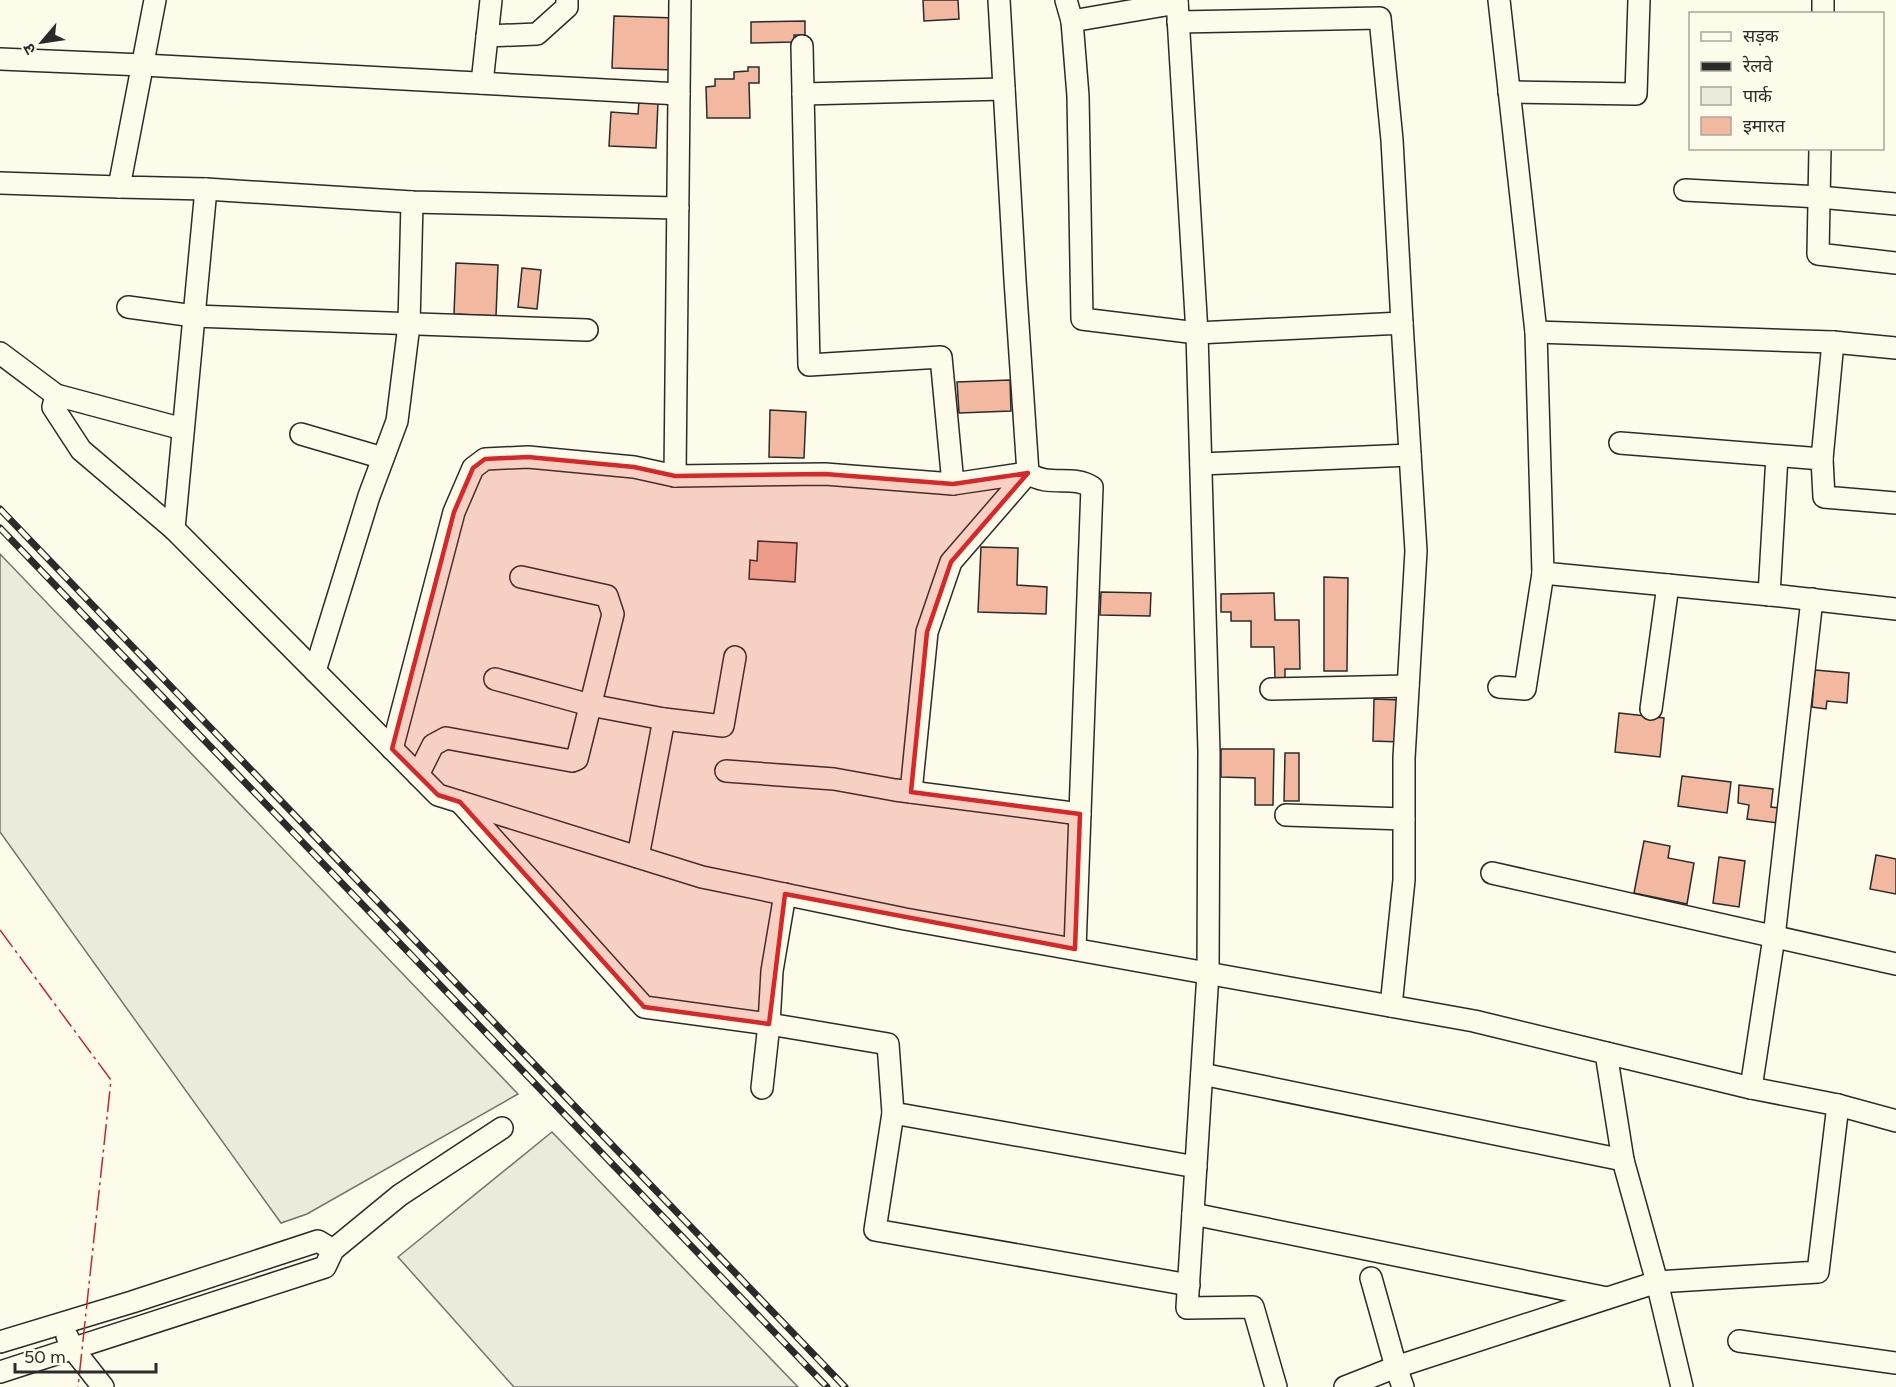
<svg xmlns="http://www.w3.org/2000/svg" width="1896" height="1387" font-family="Figtree,'Noto Sans Devanagari',sans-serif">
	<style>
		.green { fill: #ecebdb; stroke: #74746e; stroke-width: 1.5 }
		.building { fill: #f2b8a0; stroke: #2b2b2b; stroke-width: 1.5 }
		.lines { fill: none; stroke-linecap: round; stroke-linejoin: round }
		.minor-casing { stroke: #2b2b2b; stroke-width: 24 }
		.minor { stroke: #fdfbea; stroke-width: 21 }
		.rail-casing { stroke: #2b2b2b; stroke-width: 7 }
		.rail { stroke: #fdfbea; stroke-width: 4.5; stroke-dasharray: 14; stroke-linecap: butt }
		.power { stroke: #c62828; stroke-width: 1.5; stroke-dasharray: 21 4.5 3 4.5; stroke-linecap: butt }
		.marked { fill: #d62828; fill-opacity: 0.2; stroke: #d62828; stroke-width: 4.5; stroke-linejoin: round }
	</style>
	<rect width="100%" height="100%" fill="#fdfbea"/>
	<!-- green -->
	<g class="green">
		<path d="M0,554L518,1094L307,1214L281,1223L0,832Z"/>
		<path d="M552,1132L798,1387H514L398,1257Z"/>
	</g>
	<!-- building -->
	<g class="building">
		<path d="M923,0H958L959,19L924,21Z"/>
		<path d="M614,16L675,18L674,70L612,68Z"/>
		<path d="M805,21V35H794V42L751,43V22Z"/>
		<path d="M748,67H759V83H749L750,118H707L706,87L715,86V79H734V72L748,71Z"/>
		<path d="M639,101L658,102L656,148L609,146L611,112L638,114Z"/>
		<path d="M456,263L498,265L496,316L454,314Z"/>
		<path d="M522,268L541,270L537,309L518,307Z"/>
		<path d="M1010,380L1011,411L959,413L957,382Z"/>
		<path d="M770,410L806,412L804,458L769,457Z"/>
		<path d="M758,541L797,543L795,582L749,579L750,560L757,561Z"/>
		<path d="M981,547L1018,548L1017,585L1047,587L1046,614L978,612Z"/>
		<path d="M1324,577L1348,578L1347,671H1324Z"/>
		<path d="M1101,592L1151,593L1150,616L1100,615Z"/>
		<path d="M1274,593L1275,620H1299L1300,669H1285V678H1275L1274,647H1251V621H1231V612H1221V594Z"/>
		<path d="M1815,670L1849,673L1847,703L1827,701L1826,709L1812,707Z"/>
		<path d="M1374,699L1400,700V742L1373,741Z"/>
		<path d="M1619,713L1664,718L1660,757L1615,752Z"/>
		<path d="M1221,749H1274L1273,805H1255V778L1221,777Z"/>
		<path d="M1285,753H1299V801H1284Z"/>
		<path d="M1682,776L1731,782L1727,813L1678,806Z"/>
		<path d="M1739,785L1773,789L1771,807L1780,808L1778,823L1747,819L1749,805L1738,803Z"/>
		<path d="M1644,841L1670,846L1668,858L1694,863L1687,904L1634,893Z"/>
		<path d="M1876,855L1896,859V894L1870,889Z"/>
		<path d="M1719,857L1745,861L1739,907L1713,903Z"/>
	</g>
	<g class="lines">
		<!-- minor casing -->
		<g class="minor-casing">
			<g id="minor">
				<path d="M155,0L119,187L206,189L174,529L438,795L702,877L905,919L1474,1021L1751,1088L1838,1105L1896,1121"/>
				<path d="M999,0L1015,280L1028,473C1049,488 1072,474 1092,487L1075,949"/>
				<path d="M1066,0L1072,21L1177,3"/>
				<path d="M1177,0L1197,333L1209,752L1208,973L1187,1308L1253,1307L1276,1387"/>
				<path d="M1499,0L1536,332L1543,573L1781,596L1896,609"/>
				<path d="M1823,14V0"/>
				<path d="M1072,21L1078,96L1082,319L1197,333L1402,323L1416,551L1404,758V880L1391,1006"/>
				<path d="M1178,22L1380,18L1392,140L1402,323"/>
				<path d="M487,36L537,34L567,7V0"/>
				<path d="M802,46L809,365L941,357L953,484"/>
				<path d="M0,59L143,65L679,94"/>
				<path d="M482,83L491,0"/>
				<path d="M1509,92L1636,94L1639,0"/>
				<path d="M803,94L1004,89"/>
				<path d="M1820,148L1818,254L1896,263"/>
				<path d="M0,183L119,187"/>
				<path d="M206,189L412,202L678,208"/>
				<path d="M1685,190L1819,197L1896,204"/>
				<path d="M128,307L194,316L587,330"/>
				<path d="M1536,332L1833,342L1896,348"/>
				<path d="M0,353L56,395L183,429"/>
				<path d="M56,395L53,407L81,450L174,529"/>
				<path d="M301,434L383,458"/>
				<path d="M1620,443L1822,459L1824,497L1896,503"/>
				<path d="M1822,459L1833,342"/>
				<path d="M1201,464L1410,455"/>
				<path d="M675,476L680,0"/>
				<path d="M1769,595L1777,456"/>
				<path d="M315,671L369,496L397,421L409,325L412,202"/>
				<path d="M495,679L590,705L664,719L723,726L735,657"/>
				<path d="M1499,687L1525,689L1543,573"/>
				<path d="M1271,689L1408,686"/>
				<path d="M1651,709L1668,585"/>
				<path d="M392,749L454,512L473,468L485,459L528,457L634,467L675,476L825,474L953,484L1028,473L951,562L927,632L911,792"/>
				<path d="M726,771L834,779L895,790L1080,814"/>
				<path d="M418,775L433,745L446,738L572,761L577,759L613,614L607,596L521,577"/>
				<path d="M460,802L644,1007L769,1024L888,1044L893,1113L875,1230L1189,1285"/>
				<path d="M1286,815L1404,819"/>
				<path d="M638,857L664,719"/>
				<path d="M1492,873L1896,964"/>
				<path d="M1606,1053L1623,1160L1657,1282L1682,1387"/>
				<path d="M1202,1074L1623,1160"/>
				<path d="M762,1088L769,1024L772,971L785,894"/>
				<path d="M1751,1088L1774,937L1812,599"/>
				<path d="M893,1113L1196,1167"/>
				<path d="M1193,1214L1607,1298"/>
				<path d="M1371,1278L1396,1367L1657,1282L1818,1272L1838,1105"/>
				<path d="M67,1336L73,1349L103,1387"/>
				<path d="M1739,1341L1896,1363"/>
				<path d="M0,1342L132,1302L318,1241L333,1250"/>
				<path d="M0,1372L325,1267L333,1250L400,1195L502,1128"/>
				<path d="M1345,1387L1396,1367L1403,1387"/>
			</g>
		</g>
		<!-- minor -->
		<use href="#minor" class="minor"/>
		<!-- rail casing -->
		<g class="rail-casing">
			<g id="rail">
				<path d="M0,509L845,1387"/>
				<path d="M0,528L827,1387"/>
			</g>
		</g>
		<!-- rail -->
		<use href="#rail" class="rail"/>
		<!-- power -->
		<path class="power" d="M0,930L111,1080L78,1387"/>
	</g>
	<!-- marked area -->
	<path class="marked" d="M528,457L634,467L675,476L825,474L953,484L1028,473L951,562L927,632L911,792L1080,814L1075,949L785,894L769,1024L644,1007L460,802L438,795L392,749L454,512L473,468L485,459Z"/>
	<!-- legend -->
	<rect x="1689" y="12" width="195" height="138" fill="#fdfbea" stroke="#a9a89e" stroke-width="1.5"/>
	<rect x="1701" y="32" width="30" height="9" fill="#fdfbea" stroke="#a9a89e" stroke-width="1.5"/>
	<text x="1743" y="42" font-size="18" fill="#2b2b2b">सड़क</text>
	<rect x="1701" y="62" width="30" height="9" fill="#2b2b2b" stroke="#a9a89e" stroke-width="1.5"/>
	<text x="1743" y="72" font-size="18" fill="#2b2b2b">रेलवे</text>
	<rect x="1701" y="87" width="30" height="18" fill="#ecebdb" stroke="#a9a89e" stroke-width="1.5"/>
	<text x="1743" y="102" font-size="18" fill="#2b2b2b">पार्क</text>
	<rect x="1701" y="117" width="30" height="18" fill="#f2b8a0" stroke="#a9a89e" stroke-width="1.5"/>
	<text x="1743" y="132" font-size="18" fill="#2b2b2b">इमारत</text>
	<!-- north arrow -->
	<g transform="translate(42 42) rotate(241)" stroke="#fdfbea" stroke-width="4.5" paint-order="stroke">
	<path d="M0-4.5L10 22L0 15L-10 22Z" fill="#2b2b2b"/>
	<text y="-9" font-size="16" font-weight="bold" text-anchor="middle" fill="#2b2b2b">उ</text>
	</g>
	<!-- scale -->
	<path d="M15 1363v9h141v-9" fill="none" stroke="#2b2b2b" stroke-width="3"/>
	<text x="24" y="1363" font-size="18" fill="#2b2b2b" stroke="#fdfbea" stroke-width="4.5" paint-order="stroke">50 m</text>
</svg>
